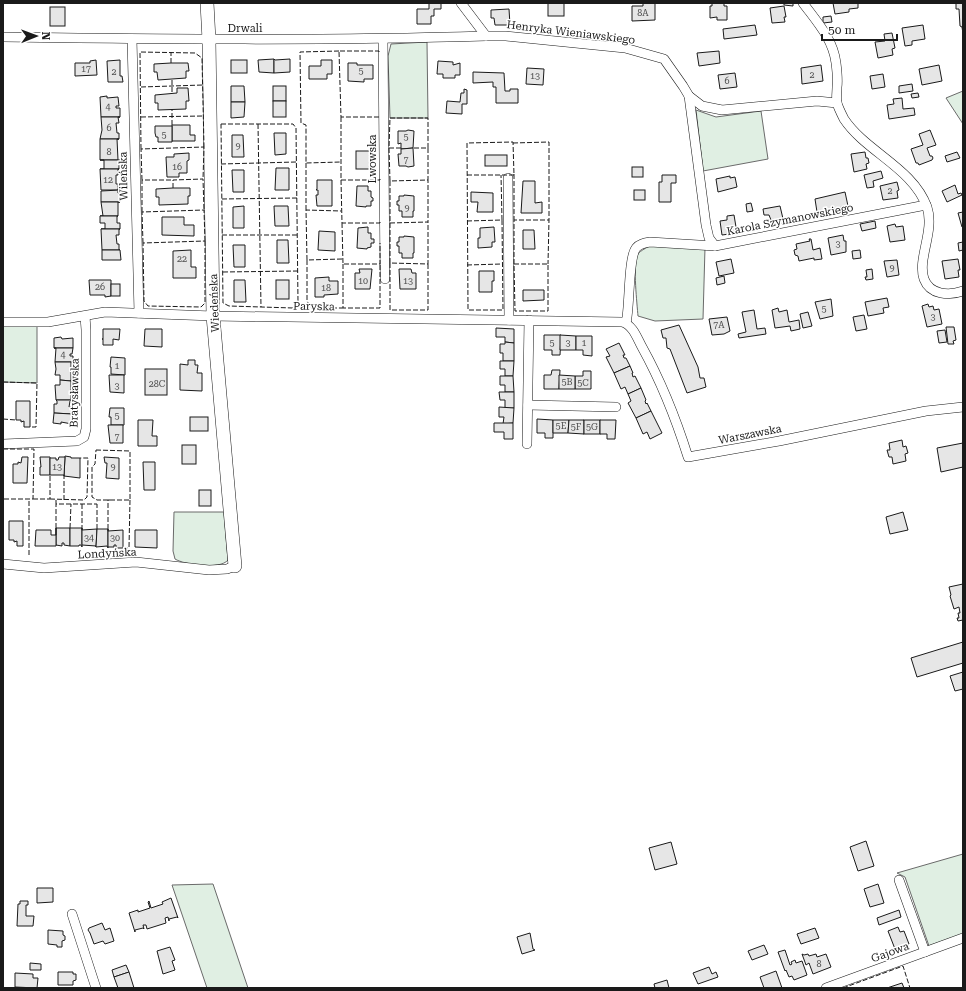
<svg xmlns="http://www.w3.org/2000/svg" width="966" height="991" font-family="'Roboto Serif',serif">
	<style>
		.green { fill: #e0efe3; stroke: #6a6a6a }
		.building { fill: #e6e6e6; stroke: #1a1a1a }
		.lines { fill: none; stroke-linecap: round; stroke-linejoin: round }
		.street-casing { stroke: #1a1a1a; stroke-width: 10 }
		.secondary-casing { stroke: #1a1a1a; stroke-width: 14 }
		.street { stroke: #fff; stroke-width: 9 }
		.secondary { stroke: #fff; stroke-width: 13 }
		.fence { stroke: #1a1a1a; stroke-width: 1; stroke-dasharray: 5 2; stroke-linecap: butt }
		.labels { text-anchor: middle; stroke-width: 3; stroke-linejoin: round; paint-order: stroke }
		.number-label { font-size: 9px; fill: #4d4d4d }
		.street-label { font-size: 11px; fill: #1a1a1a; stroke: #fff }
	</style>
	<rect width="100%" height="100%" fill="#fff"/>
	<!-- green -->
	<g class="green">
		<path d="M427,42L428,118H390L388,56L391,44Z"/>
		<path d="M963,91V124L946,98Z"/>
		<path d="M696,110L716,117L761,111L768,159L703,171Z"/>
		<path d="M649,246L705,248L703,319L655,321L638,316C637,304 633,266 637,256C639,251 645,249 649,246Z"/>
		<path d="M3,326H37V383L3,382Z"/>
		<path d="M174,512H224L228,560C220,570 185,565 175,559L173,551Z"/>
		<path d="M963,854V934L929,946L905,877L897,873Z"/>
		<path d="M213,884L248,988H207L172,885Z"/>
	</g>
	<!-- building -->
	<g class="building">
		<path d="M429,3H441V9H434V16H431V24H417V9H429Z"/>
		<rect x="548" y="3" width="16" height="13"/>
		<path d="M643,3H655V20L632,21V6H643Z"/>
		<path d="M712,3H724V6H727V20H717V17L710,18V6H712Z"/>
		<path d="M784,3H793V6L784,5Z"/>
		<path d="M833,3H858V8L849,9V12L835,14Z"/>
		<path d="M956,3H963V34L962,27L960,26L959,9H956Z"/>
		<path d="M784,6L786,17H784L785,22L772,23L770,8Z"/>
		<rect x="50" y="7" width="15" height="19"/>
		<path d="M509,9L510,25H495L494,18H491V10Z"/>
		<path d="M831,16L832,22L823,23V17Z"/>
		<path d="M755,25L757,35L724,39L723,29Z"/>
		<path d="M923,25L925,39L912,41V45L905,46L902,28Z"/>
		<path d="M892,33L895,48L892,49L893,55L878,58L875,42L885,41L884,34Z"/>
		<path d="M719,51L720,63L699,66L697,53Z"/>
		<path d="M274,59V73L259,72L258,60Z"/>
		<path d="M274,59L275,60L290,59V72L274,73Z"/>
		<path d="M96,60L97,75L75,76V63H90V61Z"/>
		<path d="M120,60V76H122L123,82H108L107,61Z"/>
		<rect x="231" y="60" width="16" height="13"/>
		<path d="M321,60H332V74H327V79H309V66H321Z"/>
		<path d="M438,61L453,62V65L460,63V75H455V78H443V74H437Z"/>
		<path d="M171,63H188L189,71H186V78L158,80L157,72H154V64Z"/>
		<path d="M348,63H357V65H373V79H364V82L348,81Z"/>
		<path d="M821,65L823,81L802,84L801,68Z"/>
		<path d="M939,65L942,81L922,85L919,69Z"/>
		<path d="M527,68L544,69L543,85L526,84Z"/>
		<path d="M473,72L504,73L505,91H510V89H518V103H496V87H493V82L473,83Z"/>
		<path d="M735,73L737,87L720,89L718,75Z"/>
		<path d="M883,74L885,87L872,89L870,76Z"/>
		<path d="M912,84L913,91L899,93V86Z"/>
		<path d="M231,86H244L245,102H231Z"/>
		<rect x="273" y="86" width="13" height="15"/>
		<path d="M177,88H188L189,101H186V109L158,110V103H155V95L177,93Z"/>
		<path d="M464,89L467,90V104H462V114L446,113L447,101L460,102L461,93H464Z"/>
		<path d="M918,93L919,97L912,98L911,94Z"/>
		<path d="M107,96V98L118,97L119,106H116V108H120V117H101L100,97Z"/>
		<path d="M902,98L903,109L914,108L915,115L889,119L887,105L894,104L893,99Z"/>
		<rect x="273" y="101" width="13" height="16"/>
		<path d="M231,102H245L244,117L231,118Z"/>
		<path d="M101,117H120H118L119,123H116L117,133H119V139H100L102,130Z"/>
		<path d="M172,125H190V135H195V141H172Z"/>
		<path d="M155,126H172V142H158V137H156L155,133Z"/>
		<path d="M408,130L414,131L413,148L401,149V143L398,144V131H406Z"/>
		<path d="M930,130L936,145L927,148L930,156H932L933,158L932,160L919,165L918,163H916L911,149L923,145L919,134Z"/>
		<path d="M274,133H286V154L275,155Z"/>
		<path d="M232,135H243L244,157H232Z"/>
		<path d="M100,139H119H117L118,160H100Z"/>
		<path d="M413,148L414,166L408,167L406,166H399L398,154H401V149Z"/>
		<rect x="356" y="151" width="15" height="18"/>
		<path d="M865,152L866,158H868L869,163L866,164L867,169L854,172L851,154Z"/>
		<path d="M957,152L960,158L947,162L945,156Z"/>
		<path d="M189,153V160L187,161V173H179V177H167L166,157H174V154Z"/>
		<rect x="485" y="155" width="22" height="11"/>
		<path d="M100,160H121H119V169H100H104V160Z"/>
		<rect x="632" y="167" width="11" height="10"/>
		<path d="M276,168H289V190H275Z"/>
		<path d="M100,169H119H118V175H116V184H118V190H120H101Z"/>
		<path d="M232,170H244V192H233Z"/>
		<path d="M881,171L883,178L873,181L874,187L867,188L864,175Z"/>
		<path d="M662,175H676V183H671V202H659V182H662Z"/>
		<path d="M730,176V178L735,177L737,187L718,192L716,179Z"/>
		<path d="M317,180H332V206H317L316,195H318V190H316L317,189Z"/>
		<path d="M523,181H535V203L542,202V213H521Z"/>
		<path d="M897,182L899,190L897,191L898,198L883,200L880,186Z"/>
		<path d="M955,185L958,194L961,193L962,195L947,202L942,191Z"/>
		<path d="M357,186H368V191H371V197L373,198V201H371V206H366V207L356,206Z"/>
		<path d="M173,188H190V196H188V204L159,205V197H156V189Z"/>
		<rect x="634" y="190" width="11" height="10"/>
		<path d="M101,191L120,190L118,191V193H120V202H101Z"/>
		<path d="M471,192L493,193V212H477L478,202H471Z"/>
		<path d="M845,192L848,206L817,212L815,199Z"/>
		<path d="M404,195L414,196V211H413V217H402V211H399V205H397V201H399V196H404Z"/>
		<path d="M101,202H120H118V216H100H103Z"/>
		<path d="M751,203L753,211L747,212L746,204Z"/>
		<path d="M244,206V228H233V207Z"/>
		<path d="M274,206H288L289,226H275Z"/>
		<path d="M780,206L784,223L766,227L765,221L771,220L769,215H764L763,209Z"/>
		<path d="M963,212V226L962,227L958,213Z"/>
		<path d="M734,215L737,233L722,235L720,221L727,220V216Z"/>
		<path d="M100,216H118H117V223H120V229H101H105V223H100Z"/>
		<path d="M162,217H184V225H194V236L162,235Z"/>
		<path d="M875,221L876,228L862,231L860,224Z"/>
		<path d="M895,224L896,227L903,226L905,240L890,242L887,226Z"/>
		<path d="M368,227V233H371V239H374V243H371V247L367,248V249L357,248L358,228Z"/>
		<path d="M494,227L495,242H492V247L478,248V238H480V228Z"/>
		<path d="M101,229H120H119V235H116L117,244H119V250H120H102Z"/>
		<path d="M523,230H534L535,249H523Z"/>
		<path d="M319,231L335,232V251L318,250Z"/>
		<path d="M843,235L844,241H846V252L831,255L828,238Z"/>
		<path d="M404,236L414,237V253H413V258H402V253H399V246H397V242H399V237H404Z"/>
		<path d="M809,239H811L813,250L820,248L822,259L814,260V258L799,261L798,256L795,255L794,250L797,249L796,244L810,241Z"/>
		<path d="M277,240H288L289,263H277Z"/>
		<path d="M963,242V250L959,251L958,243Z"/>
		<path d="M233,245H245V267H234Z"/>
		<path d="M102,250H120L121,260H102Z"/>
		<path d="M191,250V267H196V278H173V251Z"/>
		<path d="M860,250L861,258L853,259L852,251Z"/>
		<path d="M731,259L734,273L719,276L716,262Z"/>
		<path d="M958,259L960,270H958L959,277L945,279L942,261Z"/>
		<path d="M897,260L899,275L887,277L884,261Z"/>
		<path d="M359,269H372L370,289H355V273H360Z"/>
		<path d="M399,269H411L412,273H416V289H400Z"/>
		<path d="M872,269L873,279L866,280L865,277H867L866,270Z"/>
		<path d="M479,271H494V281H492V292H479Z"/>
		<path d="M724,276L725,283L717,285L716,278Z"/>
		<path d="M329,277V281H338V294L324,295V297H315V278Z"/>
		<path d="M89,280H111V296L105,297V295H90Z"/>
		<path d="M234,280H245L246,302H234Z"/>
		<rect x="276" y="280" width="13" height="19"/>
		<rect x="111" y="284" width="9" height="12"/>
		<path d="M523,290H544V300L523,301Z"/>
		<path d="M887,298L889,307L883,308L884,313L868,316L865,302Z"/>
		<path d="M831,299L833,316L820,319L815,302Z"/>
		<path d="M928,304L929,307L933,306L934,310L939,309L942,324L927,327L922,306Z"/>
		<path d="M778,308L779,312L787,310L789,322L799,320L800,329L791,331L790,326L775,328L772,310Z"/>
		<path d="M754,310L757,329L765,328L766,334L739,338L738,334L746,332L742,312Z"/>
		<path d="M808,312L812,326L803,328L800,314Z"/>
		<path d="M864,315L867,329L856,331L853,317Z"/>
		<path d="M727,317L730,331L724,334L712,335L709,319Z"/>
		<path d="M679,325L698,367L700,378H704L706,387L687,393L670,349L667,348L666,338H663L661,330Z"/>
		<path d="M946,327H954L956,340L953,341L954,344H948Z"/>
		<path d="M496,328L514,329V343L505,342V337H496Z"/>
		<path d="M103,329H120L119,340L113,339V345H103V339H102H103Z"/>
		<path d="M145,329H162V347L144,346Z"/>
		<path d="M945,330L947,342L939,343L937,331Z"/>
		<path d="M544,335H561L560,355H552V350H544Z"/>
		<path d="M560,335L576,336V350H560Z"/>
		<path d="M576,336H592V356L583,355V350H576Z"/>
		<path d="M61,337L62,339L73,338V348H54V338Z"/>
		<path d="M505,342L514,343V361H503V353H500V344H505Z"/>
		<path d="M619,343L625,355H623L624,358H626L630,366L614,373L606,357L610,356L606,349Z"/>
		<path d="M54,348H73L72,354H70V356H73V362H55L56,348Z"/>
		<path d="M111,357L125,358V375L111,374V367H110Z"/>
		<path d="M188,360H195V365H198L197,373H202V391L180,390V364L188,365Z"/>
		<path d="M500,361H514L513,376H505V369H500Z"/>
		<path d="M55,362H73H71V381L60,380V375H55L56,369Z"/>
		<path d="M630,366L633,373H632L633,377L635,376L641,388L628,394L625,387L621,389L614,373Z"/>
		<rect x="145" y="369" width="22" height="26"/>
		<path d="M552,370H560L559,389H544V375H551Z"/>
		<path d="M583,371H591V389H575V376H583Z"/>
		<path d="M109,375H124V393L110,392Z"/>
		<path d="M559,375L575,376V389H559Z"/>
		<path d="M500,376H513L514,392H505V385H500Z"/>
		<path d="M60,380L71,381V400H56L55,385H60Z"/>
		<path d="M641,388L646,400L645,401L646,404L647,403L651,411L636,418L628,403L631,401L628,394Z"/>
		<path d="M499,392H514V408H505V400H500Z"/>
		<path d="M56,400H71L70,401L69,407H72V414L54,413V404H57V401Z"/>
		<path d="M16,401H30V427H24V421L21,422V420H16Z"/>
		<path d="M499,407L514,408L513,423L503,424L504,417H499Z"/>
		<path d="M110,408H124V425H111V417H109Z"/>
		<path d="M651,411L662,433L650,439L647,432L643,434L636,418Z"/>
		<path d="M54,413L72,414V424L61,422V424L53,423Z"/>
		<rect x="190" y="417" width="18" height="14"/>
		<path d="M537,419L553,420V438H545V433H537Z"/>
		<path d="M138,420H153L152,436H157V446H138Z"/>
		<path d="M553,420H569L568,433H553Z"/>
		<path d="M569,420H584V434L568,433Z"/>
		<rect x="584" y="420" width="16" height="14"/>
		<path d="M600,420H616L615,439H607V434H600Z"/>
		<path d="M494,423H513V439H504V432H494Z"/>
		<path d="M108,425H123V443H110Z"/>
		<path d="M902,440L903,447L906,446L908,453L905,454L906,461L893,464L892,457H889L887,450H890L889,443Z"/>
		<path d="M963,443V467L941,472L937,448Z"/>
		<rect x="182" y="445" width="14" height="19"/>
		<path d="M65,456L71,457V458H80V478L64,476Z"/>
		<path d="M22,457H28L27,483H13V464H18V462L21,463Z"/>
		<path d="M40,457H50V475H40V467H41Z"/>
		<path d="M59,457H65L64,476V475H50V458H56V460H58Z"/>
		<path d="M104,457L119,458V479L106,478L107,463H105Z"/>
		<path d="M143,462H155V490H144Z"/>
		<rect x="199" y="490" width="12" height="16"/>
		<path d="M903,512L908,530L890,534L886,517Z"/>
		<path d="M9,521H23V546H17V541L14,542V540H9Z"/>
		<path d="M56,528H70V546L64,545V543H62V546L56,545Z"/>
		<path d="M56,528V546H35L36,530H51V535H56Z"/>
		<path d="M70,528H82V547L81,545H79V546H70Z"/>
		<path d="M82,528V530L97,529L96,547V546L82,545Z"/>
		<path d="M97,529H108V548L107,546L96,547Z"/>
		<path d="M108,529V531L123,530V548H116V545H114V547H108Z"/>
		<path d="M135,530H157V548L135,547Z"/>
		<path d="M963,584V620L958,621L957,618H959L958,613H960L959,607L954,609L950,596L951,595L949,587Z"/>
		<path d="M963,642V663L917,677L911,658Z"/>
		<path d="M963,672V689L955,691L950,676Z"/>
		<path d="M866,841L874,866L858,871L850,847Z"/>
		<path d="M671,842L677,864L655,870L649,848Z"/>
		<path d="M878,884L884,903L870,907L864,889Z"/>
		<path d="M37,888H53V902L37,903Z"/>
		<path d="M171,898L178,918L177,917L169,919V921L168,917L165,918L166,923L147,929L146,925H143L144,929L143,928L135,930V932L129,913L138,910V912L150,908L148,902L149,901L151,908L163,904L162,902Z"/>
		<path d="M20,901H28V905H26V916H34L33,926H17L18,904H20Z"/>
		<path d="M899,910L901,917L879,925L877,918Z"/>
		<path d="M102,923L105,930L110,928L114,941L105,944L103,941L94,944L90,933L88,930L89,928Z"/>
		<path d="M898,927L900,932L904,931L909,944L895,949L888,931Z"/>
		<path d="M815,928L819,938L801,944L797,934Z"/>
		<path d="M48,930L63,931V935L65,936V940L62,941V947H57V945L48,944Z"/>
		<path d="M530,933L533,949L535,950L522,954L517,937Z"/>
		<path d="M764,945L768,954L752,960L748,951Z"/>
		<path d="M170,947L175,960L172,961L175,970L163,974L157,951Z"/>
		<path d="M785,950L790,965L792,964L791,962L795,960L796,963L802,961L807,975L794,980L792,976L789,977L786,970L785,971L778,952Z"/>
		<path d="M802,954L804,955L808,954L809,956L816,954L817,957L826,954L831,967L813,974L809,963L806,965Z"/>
		<path d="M30,963L41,964V970H30Z"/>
		<path d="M126,965L129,972L114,977L112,970Z"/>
		<path d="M709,967L712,974L716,972L718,977L698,984L693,973Z"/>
		<path d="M776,971L782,988H764L760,977Z"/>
		<path d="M58,972H73V974H76V980L73,981V985H58Z"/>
		<path d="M129,972L134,988H118L114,977Z"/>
		<path d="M15,973L33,974V978H38L37,988L15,987Z"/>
		<path d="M667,980L669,988H655L654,984Z"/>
		<path d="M902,983L904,988H887Z"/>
	</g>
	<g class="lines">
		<!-- street casing -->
		<g class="street-casing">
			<g id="street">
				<path d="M461,3L486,36H506L625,48L664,59L683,86L689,96L702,106L722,110L817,101L837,103"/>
				<path d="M803,3C817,22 833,39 836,63C837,71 838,80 837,87C837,92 836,98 837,103C838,107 842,115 844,119C866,152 913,168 927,207C935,231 917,259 924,279C930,295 949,296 963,291"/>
				<path d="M3,37C164,39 325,41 486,36"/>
				<path d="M132,39L139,313"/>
				<path d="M383,39L385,279"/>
				<path d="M689,96L706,225L709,238L715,246L926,205"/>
				<path d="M508,178L509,320"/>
				<path d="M3,322H48L105,312L213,316L622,322C633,325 637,338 642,347C662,383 676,419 688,457L779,441L926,411L963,407"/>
				<path d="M626,323C630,308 628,258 636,248C639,244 644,243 650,242L715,246"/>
				<path d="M528,405L616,407"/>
				<path d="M3,444L77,441L84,437L86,429V330L85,316"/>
				<path d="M527,444L529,320"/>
				<path d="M3,564L44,568L136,562L209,570L227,569L235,566"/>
				<path d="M899,880L925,952"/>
				<path d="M72,914L96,988"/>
				<path d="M826,988L963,938"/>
			</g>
		</g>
		<!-- secondary casing -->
		<g class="secondary-casing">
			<path id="secondary" d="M207,3L209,40L213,316L235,566"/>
		</g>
		<!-- street -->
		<use href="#street" class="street"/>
		<!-- secondary -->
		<use href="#secondary" class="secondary"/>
		<!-- fence -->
		<g class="fence">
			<path d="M339,51L300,52L301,123L306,125V163L341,162"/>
			<path d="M379,52V51H339L341,117H379"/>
			<path d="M171,63V52"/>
			<path d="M172,80V94"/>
			<path d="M141,87L203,85"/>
			<path d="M141,117L203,116"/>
			<path d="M341,117V180H380V178"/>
			<path d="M221,124H293L296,128L298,302L293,308L229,306L223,303Z"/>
			<path d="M258,124L261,307"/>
			<path d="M172,125V110"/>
			<path d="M513,143L549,142V220"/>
			<path d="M389,148L390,181L428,180V148"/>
			<path d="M401,148H389L390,118H428V148H413"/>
			<path d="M141,149L140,52L195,53L202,58L204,147"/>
			<path d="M306,163V210"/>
			<path d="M221,164L296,162"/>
			<path d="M514,174V220"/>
			<path d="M467,175H514L513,142L467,143L468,308V310H503L502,220"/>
			<path d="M142,180L141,149L204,147L203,179"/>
			<path d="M341,180L342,223H380V220"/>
			<path d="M390,181V223L428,222V180"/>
			<path d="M173,188V180L203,179L204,210"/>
			<path d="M222,199L297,198"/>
			<path d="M142,212V180H173"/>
			<path d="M467,221L502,220L501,175"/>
			<path d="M342,223L343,264H380V243"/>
			<path d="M390,223V263L428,264V222"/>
			<path d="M222,235H297"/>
			<path d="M205,241V303L201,307L148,306L144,301L143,243Z"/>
			<path d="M143,243L142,212L204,210L205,241"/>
			<path d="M342,259L307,260V301L311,308H343"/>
			<path d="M307,260L306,210L341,211"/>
			<path d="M390,263V310H428V264"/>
			<path d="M343,264V308H380V264"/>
			<path d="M514,264H548V311H515Z"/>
			<path d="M514,264V220H549L548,264"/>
			<path d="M467,265L502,264"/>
			<path d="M223,272L298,271"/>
			<path d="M3,382L37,383L36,427H30"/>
			<path d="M3,419L16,420"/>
			<path d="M3,449H34L33,499H3"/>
			<path d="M96,450L130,451V500H97L92,497V467L95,464Z"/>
			<path d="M33,499H50V475"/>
			<path d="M50,499L84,500L87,497L88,458H80"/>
			<path d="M56,500V504H97"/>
			<path d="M64,500V476"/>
			<path d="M82,504V528"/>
			<path d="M56,528V504"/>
			<path d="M70,528L71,504"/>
			<path d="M97,529V504"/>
			<path d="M108,529V500H110"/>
			<path d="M123,548H129L130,500"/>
			<path d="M29,555V499"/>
			<path d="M843,988L903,966L910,988"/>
		</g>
	</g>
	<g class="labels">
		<!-- number labels -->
		<g class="number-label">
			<text x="643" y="16">8A</text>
			<text x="86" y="72">17</text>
			<text x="361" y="74">5</text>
			<text x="114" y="75">2</text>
			<text x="812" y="78">2</text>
			<text x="535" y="79">13</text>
			<text x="727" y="84">6</text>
			<text x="108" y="110">4</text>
			<text x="109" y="131">6</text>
			<text x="164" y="138">5</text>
			<text x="406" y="140">5</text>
			<text x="238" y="149">9</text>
			<text x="109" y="155">8</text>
			<text x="406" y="163">7</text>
			<text x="177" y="170">16</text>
			<text x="108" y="183">12</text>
			<text x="890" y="194">2</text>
			<text x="407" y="211">9</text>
			<text x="838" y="247">3</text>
			<text x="182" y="262">22</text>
			<text x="892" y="271">9</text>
			<text x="363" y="284">10</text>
			<text x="408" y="284">13</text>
			<text x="100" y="290">26</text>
			<text x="326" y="291">18</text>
			<text x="824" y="312">5</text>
			<text x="933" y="320">3</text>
			<text x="719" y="328">7A</text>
			<text x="552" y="346">5</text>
			<text x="568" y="346">3</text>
			<text x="584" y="346">1</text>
			<text x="63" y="358">4</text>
			<text x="117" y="369">1</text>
			<text x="567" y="385">5B</text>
			<text x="583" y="386">5C</text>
			<text x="157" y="387">28C</text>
			<text x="117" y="389">3</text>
			<text x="117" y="419">5</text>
			<text x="561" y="429">5E</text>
			<text x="576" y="430">5F</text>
			<text x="592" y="430">5G</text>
			<text x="117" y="440">7</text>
			<text x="57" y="470">13</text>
			<text x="113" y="470">9</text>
			<text x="89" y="541">34</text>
			<text x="115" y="541">30</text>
			<text x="819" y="967">8</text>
		</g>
		<!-- street labels -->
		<g class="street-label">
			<text x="245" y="32">Drwali</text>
			<text transform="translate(571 32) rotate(7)" y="4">Henryka Wieniawskiego</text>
			<text transform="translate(372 159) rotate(-90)" y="4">Lwowska</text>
			<text transform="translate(123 176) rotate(-91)" y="4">Wileńska</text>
			<text transform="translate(790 219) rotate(-11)" y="4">Karola Szymanowskiego</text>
			<text transform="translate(214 303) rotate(-92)" y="4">Wiedeńska</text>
			<text transform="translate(314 306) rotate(1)" y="4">Paryska</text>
			<text transform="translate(74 393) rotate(-89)" y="4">Bratysławska</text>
			<text transform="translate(750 434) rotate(-11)" y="4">Warszawska</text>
			<text transform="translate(107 553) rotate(-3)" y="4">Londyńska</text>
			<text transform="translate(890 952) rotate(-20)" y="4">Gajowa</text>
		</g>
	</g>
	<!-- border -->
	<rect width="966" height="991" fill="none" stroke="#1a1a1a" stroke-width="8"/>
	<!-- north arrow -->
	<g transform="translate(36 36) rotate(89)" stroke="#ffffff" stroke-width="3" paint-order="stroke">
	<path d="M0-3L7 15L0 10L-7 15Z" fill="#1a1a1a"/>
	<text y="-6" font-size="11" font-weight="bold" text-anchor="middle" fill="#1a1a1a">N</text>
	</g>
	<!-- scale -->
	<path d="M822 34v6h75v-6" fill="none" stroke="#1a1a1a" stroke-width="2"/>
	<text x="828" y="34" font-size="12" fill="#1a1a1a" stroke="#ffffff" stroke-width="3" paint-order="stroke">50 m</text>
</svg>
